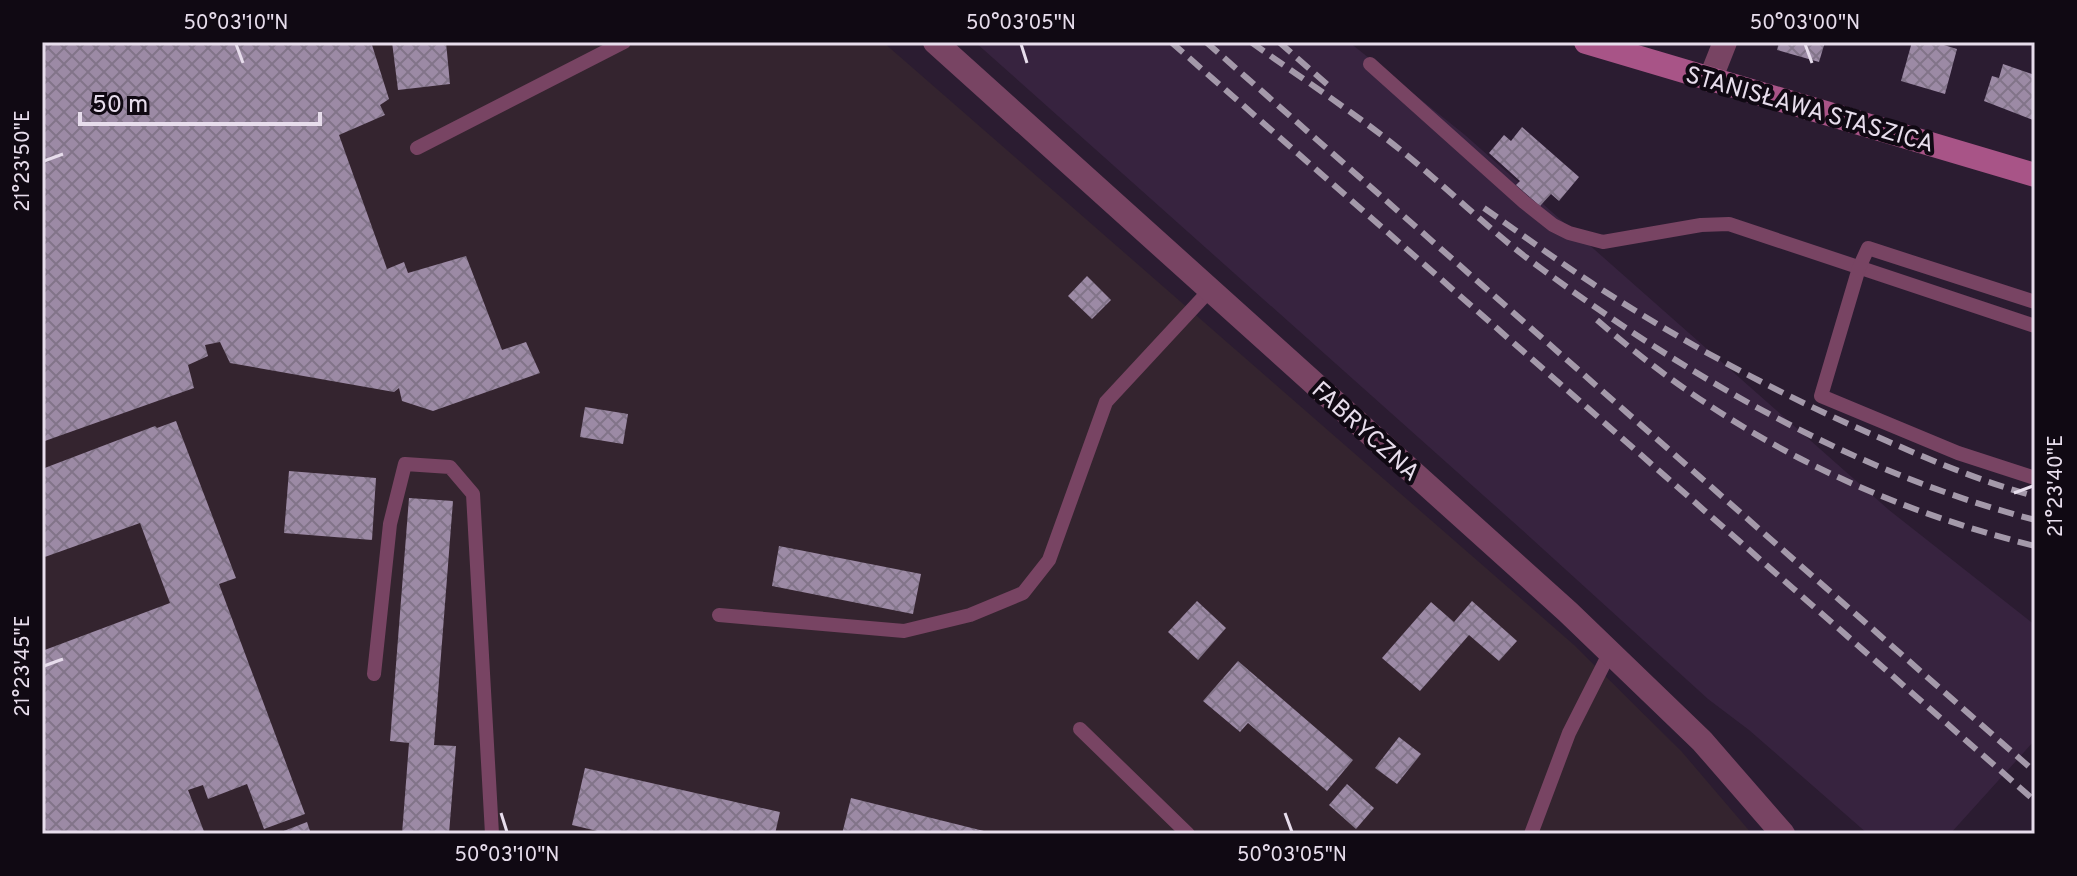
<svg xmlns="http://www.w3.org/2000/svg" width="2077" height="876" font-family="Overpass,sans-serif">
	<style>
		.industrial { fill: #34242f }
		.built { fill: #37233f }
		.building { fill: url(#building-cross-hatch) }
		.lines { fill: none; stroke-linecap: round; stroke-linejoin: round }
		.lane { stroke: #784463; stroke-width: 14 }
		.street { stroke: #784463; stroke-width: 24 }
		.secondary { stroke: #a85487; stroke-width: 24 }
		.rail { stroke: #a499aa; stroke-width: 6; stroke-dasharray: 16 8; stroke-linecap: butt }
		.ticks { fill: none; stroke: #e7ddec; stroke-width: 3 }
		.labels { text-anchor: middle; stroke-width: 8; stroke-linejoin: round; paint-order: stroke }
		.street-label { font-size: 24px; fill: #e7ddec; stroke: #100913 }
		.neatline { fill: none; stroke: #e7ddec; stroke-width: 3 }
		.ticks-label { font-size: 20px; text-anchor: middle; fill: #e7ddec }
	</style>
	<defs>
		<pattern id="building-cross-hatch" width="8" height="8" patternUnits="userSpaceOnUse" patternTransform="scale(2)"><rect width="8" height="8" fill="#9c8aa5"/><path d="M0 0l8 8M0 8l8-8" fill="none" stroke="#827489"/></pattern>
	</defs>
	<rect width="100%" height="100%" fill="#2b1c31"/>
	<!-- industrial -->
	<path class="industrial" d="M42,42H883L1574,645L1682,752L1752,834H42Z"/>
	<!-- built -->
	<path class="built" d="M975,42H1349L1465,135L1889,510L2035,625V740L1950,834H1868L1749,730L1708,699L1521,529Z"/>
	<!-- building -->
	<g class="building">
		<path d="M42,42H377L372,45L389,99L380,105L385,115L339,135L387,269L404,262L408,273L466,256L502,350L526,342L540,373L433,411L402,401L399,388L394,392L230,363L220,342L205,345L208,356L188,365L194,388L42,442Z"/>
		<path d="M392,42H446L450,84L398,90Z"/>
		<path d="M1779,42H1825L1819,62L1777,50Z"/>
		<path d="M1912,42H1934L1957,49L1945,94L1901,81Z"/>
		<path d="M2003,64L2035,75L2033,120L1984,101L1992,76L1999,78Z"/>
		<path d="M1522,127L1579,177L1559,201L1551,194L1540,206L1516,185L1520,181L1489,153L1504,135L1511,141Z"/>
		<path d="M1087,276L1111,300L1092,319L1068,296Z"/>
		<path d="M585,407L628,414L623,444L580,437Z"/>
		<path d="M176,421L236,578L219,584L305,814L264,829L247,784L208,799L203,785L188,790L205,834H42V651L170,603L140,523L42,558V469L155,426L157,428Z"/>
		<path d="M289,471L376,478L372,540L284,533Z"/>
		<path d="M409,498L453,501L434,745L456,746L449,834H402L409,743L390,741Z"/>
		<path d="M779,546L921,574L913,614L772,586Z"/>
		<path d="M1197,601L1226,628L1198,660L1168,632Z"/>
		<path d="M1472,601L1517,641L1499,661L1469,635L1420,691L1382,658L1431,602L1454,622Z"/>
		<path d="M1238,661L1353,760L1327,791L1248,723L1240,732L1203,701Z"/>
		<path d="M1399,737L1421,754L1397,784L1375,768Z"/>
		<path d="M585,768L780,812L775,834H610L572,825Z"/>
		<path d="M1347,784L1374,808L1356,829L1329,805Z"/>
		<path d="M851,798L992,833V834H842Z"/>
		<path d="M307,822L311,834H276Z"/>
	</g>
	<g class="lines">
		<!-- lane -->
		<g class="lane">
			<path d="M1370,64L1524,202L1553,225L1569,233L1603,242L1701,225L1729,224L2035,326"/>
			<path d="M417,148L624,42"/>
			<path d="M2035,302L1868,248L1859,268L1821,396L1958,453L2035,478"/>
			<path d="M719,615L904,631L970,615L1023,593L1049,560L1106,402L1209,291"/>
			<path d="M374,674L390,524L405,464L450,467L473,494L492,834"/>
			<path d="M1080,729L1188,834"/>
			<path d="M1531,834L1569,733L1610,652"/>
		</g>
		<!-- street -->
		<g class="street">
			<path d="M935,42L1568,612L1702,741L1783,834"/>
			<path d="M1710,80L1725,42"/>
		</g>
		<!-- secondary -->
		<path class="secondary" d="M1586,42L2035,175"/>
		<!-- rail -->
		<g class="rail">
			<path d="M1171,42L2035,801"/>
			<path d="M1206,42L2035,772"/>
			<path d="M1251,42C1301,78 1355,113 1403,152C1445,186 1484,225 1527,258C1681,373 1848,471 2035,520"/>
			<path d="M1279,42L1330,87"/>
			<path d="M1484,208C1524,236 1563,265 1604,291C1694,349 1789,399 1887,441C1935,462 1985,483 2035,496"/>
			<path d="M1597,320C1727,433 1868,504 2035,546"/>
		</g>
	</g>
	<!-- ticks -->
	<path class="ticks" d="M236,44L243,63M1021,44L1027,63M1805,44L1812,63M44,161L63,154M2014,493L2033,486M44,666L63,659M501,813L507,832M1285,813L1292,832"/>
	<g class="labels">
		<!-- street labels -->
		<g class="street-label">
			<text transform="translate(1810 109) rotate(16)" y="8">STANISŁAWA STASZICA</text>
			<text transform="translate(1366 431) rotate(42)" y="8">FABRYCZNA</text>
		</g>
	</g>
	<!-- border -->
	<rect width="2077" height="876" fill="none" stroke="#100913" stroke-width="88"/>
	<!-- scale -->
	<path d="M80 112v12h240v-12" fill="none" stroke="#e7ddec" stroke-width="4"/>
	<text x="92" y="112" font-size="24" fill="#e7ddec" stroke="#100913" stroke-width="6" paint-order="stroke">50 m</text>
	<rect x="44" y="44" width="1989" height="788" class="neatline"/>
	<g class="ticks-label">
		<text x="236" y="29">50°03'10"N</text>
		<text x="1021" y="29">50°03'05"N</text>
		<text x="1805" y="29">50°03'00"N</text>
		<text transform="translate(22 161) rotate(-90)" y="7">21°23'50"E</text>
		<text transform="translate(2055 486) rotate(-90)" y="7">21°23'40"E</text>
		<text transform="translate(22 666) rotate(-90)" y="7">21°23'45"E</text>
		<text x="507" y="861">50°03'10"N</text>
		<text x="1292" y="861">50°03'05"N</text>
	</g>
</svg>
